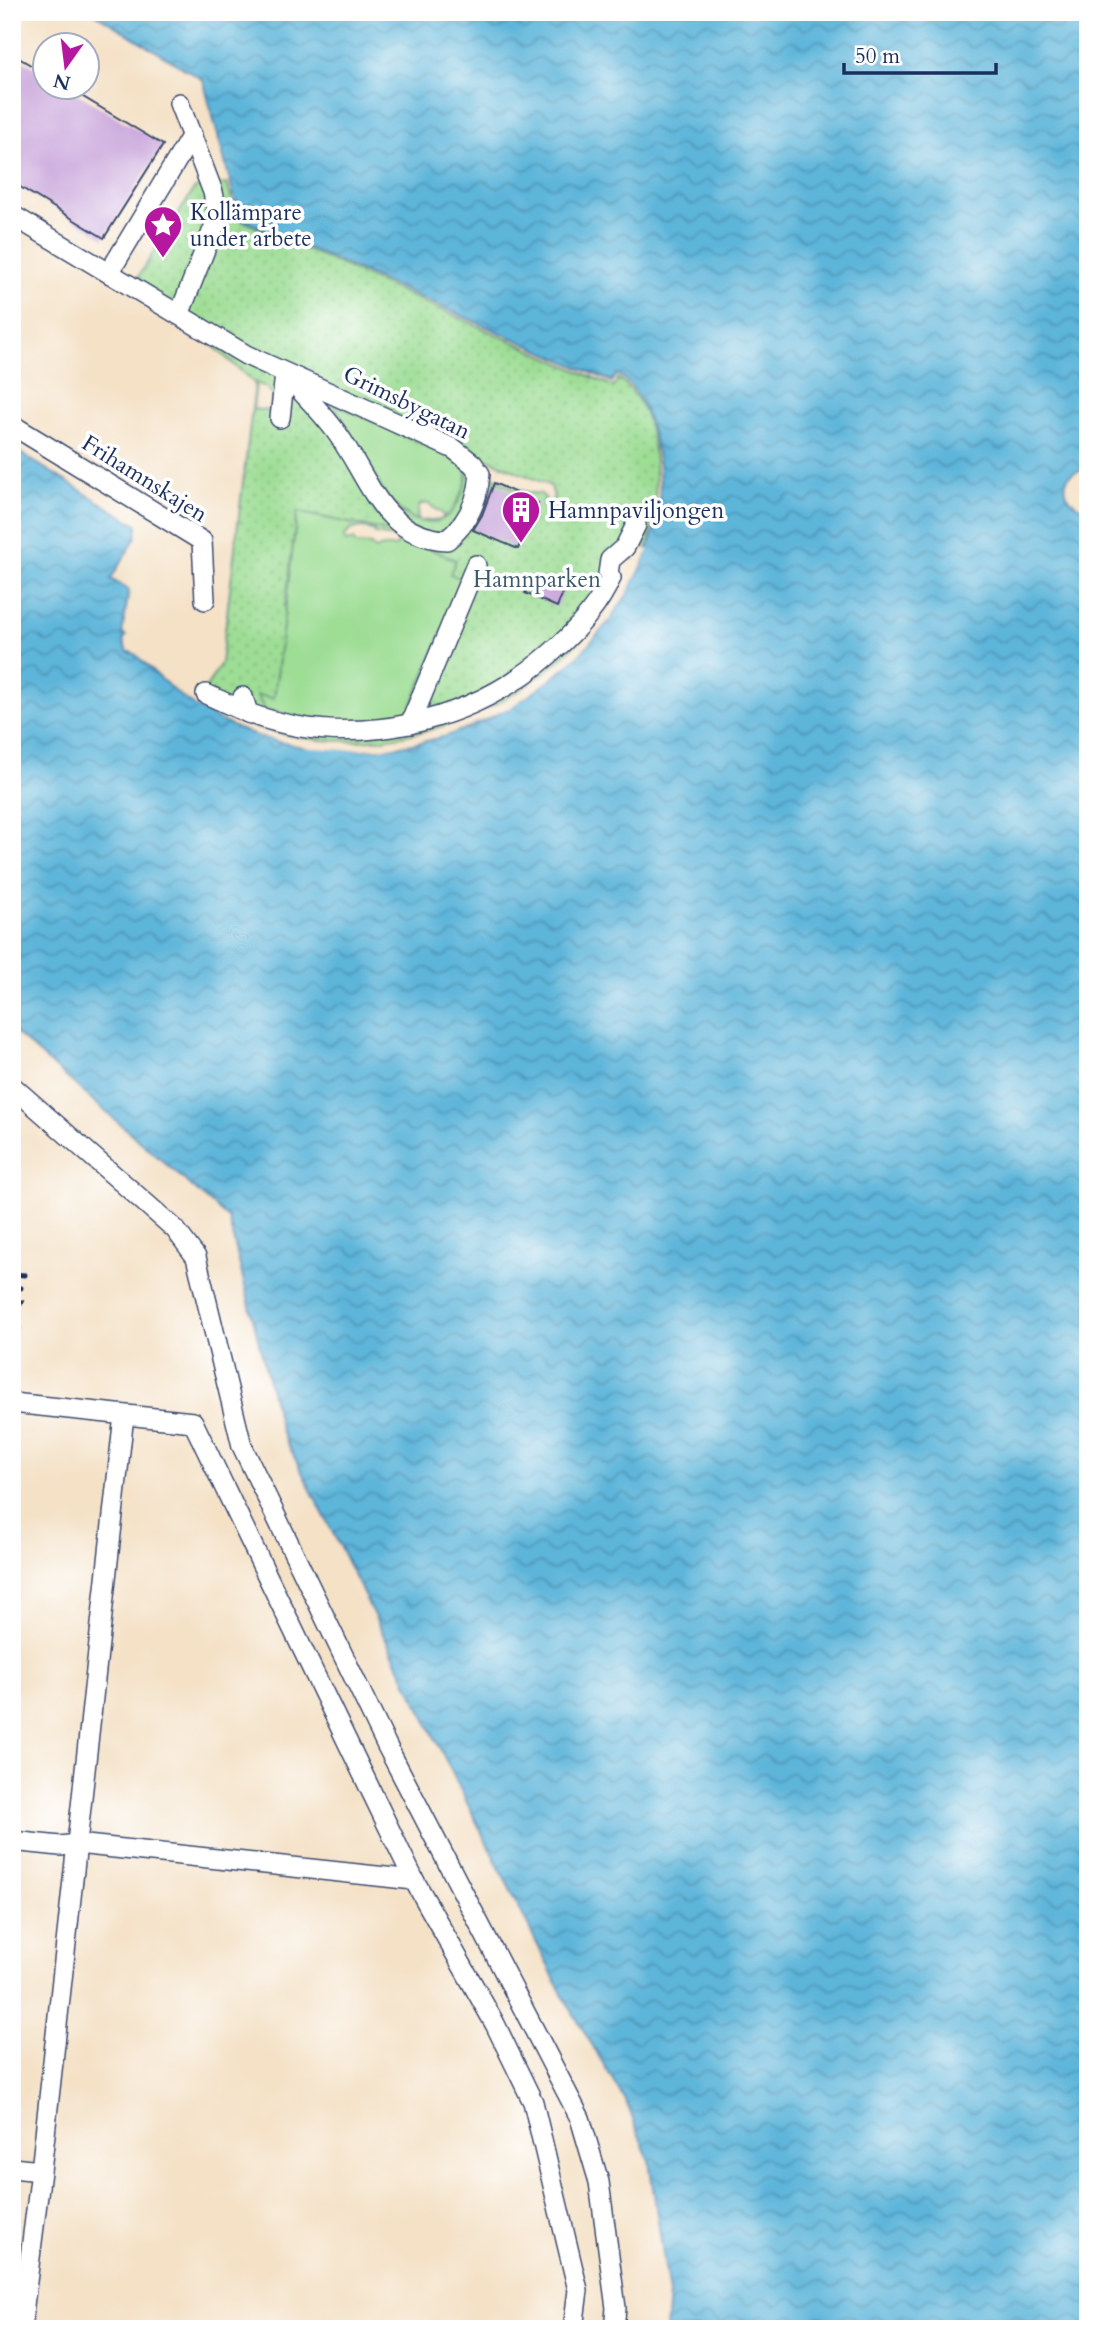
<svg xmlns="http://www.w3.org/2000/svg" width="1100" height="2341" font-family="Cardo,serif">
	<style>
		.green { fill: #9ddd94; stroke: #5c8679; stroke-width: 2; fill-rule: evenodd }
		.park { fill: url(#park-dots); stroke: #5c8679; stroke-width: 2; fill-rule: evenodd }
		.water { fill: url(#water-waves); stroke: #3c729c; stroke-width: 2 }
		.pier { fill: #f4e1c6 }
		.building { fill: #c59fd8 }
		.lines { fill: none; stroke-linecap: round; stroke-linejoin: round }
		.minor-casing { stroke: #3c4a6e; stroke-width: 22 }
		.minor { stroke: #fff; stroke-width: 19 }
		.rail { stroke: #1b2f5e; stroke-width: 5 }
		.labels { text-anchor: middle; stroke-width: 7; stroke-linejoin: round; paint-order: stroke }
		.poi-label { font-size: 23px; fill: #1b2f5e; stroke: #fff; text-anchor: start }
		.street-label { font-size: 23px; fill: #1b2f5e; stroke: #fff }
		.park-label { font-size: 23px; fill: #3c5a6c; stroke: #fff }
	</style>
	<defs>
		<pattern id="park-dots" width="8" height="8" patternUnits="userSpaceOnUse" patternTransform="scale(1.75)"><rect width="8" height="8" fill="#9ddd94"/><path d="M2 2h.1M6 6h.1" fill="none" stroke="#87be82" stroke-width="1.8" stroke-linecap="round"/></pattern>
		<pattern id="water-waves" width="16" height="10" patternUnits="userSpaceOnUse" patternTransform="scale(1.75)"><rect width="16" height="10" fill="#5db5da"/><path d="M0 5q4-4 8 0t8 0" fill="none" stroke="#4c94b4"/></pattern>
	</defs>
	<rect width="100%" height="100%" fill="#fff"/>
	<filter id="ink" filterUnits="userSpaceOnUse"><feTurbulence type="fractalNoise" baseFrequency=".0143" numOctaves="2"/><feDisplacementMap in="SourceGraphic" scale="14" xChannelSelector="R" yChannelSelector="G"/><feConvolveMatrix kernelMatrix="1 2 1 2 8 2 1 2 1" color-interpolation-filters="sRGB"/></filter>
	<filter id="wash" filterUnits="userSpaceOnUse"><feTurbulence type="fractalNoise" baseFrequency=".00686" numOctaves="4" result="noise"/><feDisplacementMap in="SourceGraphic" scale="28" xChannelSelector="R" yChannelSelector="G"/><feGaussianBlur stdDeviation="1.57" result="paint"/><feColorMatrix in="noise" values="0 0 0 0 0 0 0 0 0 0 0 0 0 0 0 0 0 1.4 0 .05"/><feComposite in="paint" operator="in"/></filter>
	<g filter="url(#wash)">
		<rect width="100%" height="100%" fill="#f4e1c6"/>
		<!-- green -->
		<g class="green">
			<path d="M316,387L450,449L468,473V481L452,512L438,522H419L397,508L387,498ZM423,503L429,504L444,515L441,520L420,521L417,518L419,506Z"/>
			<path d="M297,512L388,531L456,560L464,580L409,712L401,719L316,723L264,709L256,695L274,697ZM363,528L373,530L375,534L395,537L399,543L395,547H383L375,550L371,545L356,544L353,540L346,542L344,537L351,529Z"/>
		</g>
		<!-- park -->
		<path class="park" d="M227,184L238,219L614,387L618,378C664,410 660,501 647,549L639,546L633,559L627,557L616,562L621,578C616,589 611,602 604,611C513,736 332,781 198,701L221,663L255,384L138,277L195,188ZM256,383L266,387L274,396L270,411L253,409ZM331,402L466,464C469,477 466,484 461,496C443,536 412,526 387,498L338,411ZM488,459L551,486L554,497L548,509L542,506L546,499L541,494C522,493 492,483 484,464ZM297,512L388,531L456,560L450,574L464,580L409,712L401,719L316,723L264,709L257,695L274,698Z"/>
		<!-- water -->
		<path class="water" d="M92,12H1088V470C1058,468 1058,504 1088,509V2329H666L669,2294L649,2161L627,2104L562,1994L335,1537L281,1431L228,1218L12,1030V448L137,525L136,537L111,579L129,590L122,634L126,636L123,641L127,651L135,654C154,672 173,692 195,706C227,727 270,743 308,747C353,752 402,749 445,736C564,699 691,569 653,435C646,411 640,388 617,374L612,382L240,218L203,80Z"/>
		<!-- pier -->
		<path class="pier" d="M646,548L649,550L630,588L609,620L579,654L548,681L511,707L447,735L385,748L344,750L310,748L255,734L194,706L196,703L256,731L310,744L344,747L385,745L446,732L509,704L546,678L577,652L606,618L636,573Z"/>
		<g id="blocks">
			<!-- building -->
			<g class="building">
				<path d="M12,54L46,74V88H68L163,145L104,238L12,182Z"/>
				<path d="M494,483L538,503L518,549L473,530L482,515Z"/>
				<path d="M532,576L564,590L557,607L525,593Z"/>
			</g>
		</g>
	</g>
	<g filter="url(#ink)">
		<use href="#blocks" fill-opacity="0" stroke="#3c4a6e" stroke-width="2"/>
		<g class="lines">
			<!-- minor casing -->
			<g class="minor-casing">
				<g id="minor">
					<path d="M179,103L213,192L218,217L179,315"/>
					<path d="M12,215L246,355L454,449L473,464L480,474C478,500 468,523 447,540C383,537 370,480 339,436C324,414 303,394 285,374"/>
					<path d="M109,273L192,135"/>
					<path d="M280,418L285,374"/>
					<path d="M12,425L202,541L205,600"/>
					<path d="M206,694L248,713"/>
					<path d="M243,697L248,713C352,751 469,725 551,653C575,632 598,608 611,578L608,574L610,560L625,547L636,525"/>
					<path d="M410,724L476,565"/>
					<path d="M12,1086L175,1229L196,1257L242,1446L387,1746L580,2118L599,2182L616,2308L614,2329"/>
					<path d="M12,1403L193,1422L414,1880L495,2024L533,2102L578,2290L573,2329"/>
					<path d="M12,1841L60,1846L77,1844L414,1880"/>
					<path d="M12,2168L41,2171L124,1415"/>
					<path d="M21,2329L41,2171"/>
				</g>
			</g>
			<!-- minor -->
			<use href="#minor" class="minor"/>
			<!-- rail -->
			<g class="rail">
				<path d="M12,1274L25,1275"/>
				<path d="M12,1287L21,1288"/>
				<path d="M12,1301L22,1302"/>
				<path d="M12,1328L19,1329"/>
			</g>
		</g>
	</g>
	<!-- icons -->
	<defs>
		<g id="sight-pin" transform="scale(2.0125)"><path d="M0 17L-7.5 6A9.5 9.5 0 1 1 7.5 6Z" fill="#b5179e" stroke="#fff"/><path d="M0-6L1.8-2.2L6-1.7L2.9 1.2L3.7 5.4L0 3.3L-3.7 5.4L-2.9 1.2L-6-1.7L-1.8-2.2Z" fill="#fff"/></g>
		<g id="building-pin" transform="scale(2.0125)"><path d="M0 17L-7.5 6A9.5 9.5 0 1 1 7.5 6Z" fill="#b5179e" stroke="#fff"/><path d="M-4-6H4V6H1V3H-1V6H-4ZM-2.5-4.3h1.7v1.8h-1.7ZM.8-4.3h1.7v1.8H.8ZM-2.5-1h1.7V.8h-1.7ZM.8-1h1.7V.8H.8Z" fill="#fff"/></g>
	</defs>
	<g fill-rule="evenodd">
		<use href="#sight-pin" x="163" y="225"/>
		<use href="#building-pin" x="521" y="510"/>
	</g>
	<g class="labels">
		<!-- poi labels -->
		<g class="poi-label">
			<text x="190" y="220">Kollämpare<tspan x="190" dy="26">under arbete</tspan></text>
			<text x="548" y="518">Hamnpaviljongen</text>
		</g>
		<!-- street labels -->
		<g class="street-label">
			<text transform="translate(407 402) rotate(26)" y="8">Grimsbygatan</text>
			<text transform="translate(145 478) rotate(32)" y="8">Frihamnskajen</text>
		</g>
		<!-- park labels -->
		<g class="park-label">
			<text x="537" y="587">Hamnparken</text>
		</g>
	</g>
	<!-- margin -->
	<rect width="1100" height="2341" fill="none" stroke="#fff" stroke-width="42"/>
	<!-- north arrow -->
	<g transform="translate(66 66) rotate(194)"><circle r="33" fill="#ffffff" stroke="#a4acbf" stroke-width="2"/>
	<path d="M0-5L12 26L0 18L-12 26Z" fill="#b5179e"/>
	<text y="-10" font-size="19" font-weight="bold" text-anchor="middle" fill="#1b2f5e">N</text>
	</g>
	<!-- scale -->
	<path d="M844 63v10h152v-10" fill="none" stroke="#1b2f5e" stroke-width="3.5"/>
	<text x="855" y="63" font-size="21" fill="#1b2f5e" stroke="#ffffff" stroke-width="5" paint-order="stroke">50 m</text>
</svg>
